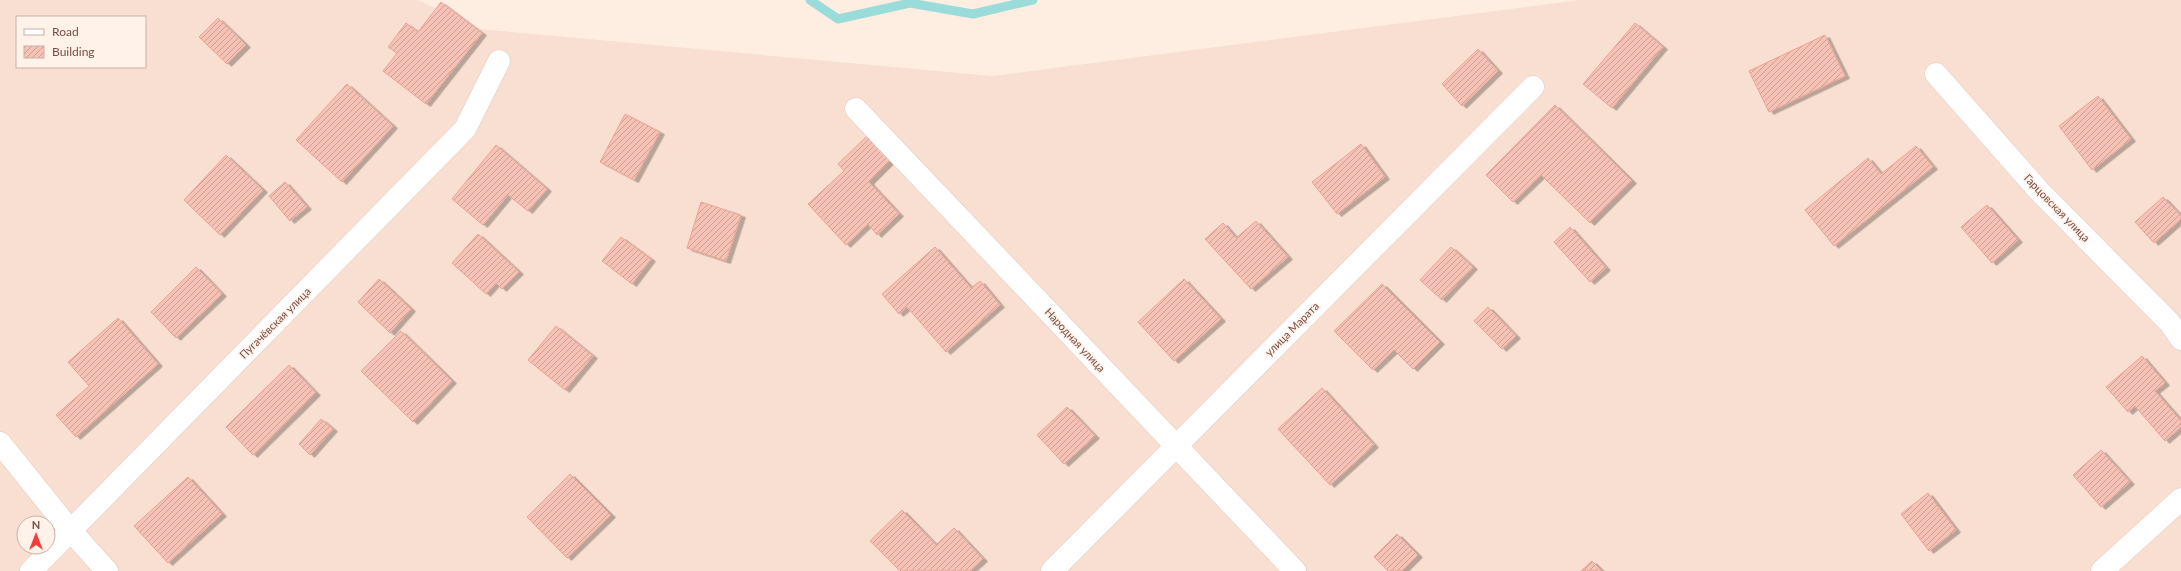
<svg xmlns="http://www.w3.org/2000/svg" width="2181" height="571" font-family="Lato,sans-serif">
	<style>
		.residential { fill: #f9dfd1; fill-rule: evenodd }
		.lines { fill: none; stroke-linecap: round; stroke-linejoin: round }
		.stream { stroke: #99dcd9; stroke-width: 9 }
		.building { fill: url(#building-hatch); stroke: #eba395; filter: url(#shadow) }
		.minor-casing { stroke: #e5c9be; stroke-width: 23 }
		.minor { stroke: #fff; stroke-width: 22 }
		.labels { text-anchor: middle; stroke-width: 3; stroke-linejoin: round; paint-order: stroke }
		.street-label { font-size: 11px; fill: #784d45; stroke: #fff2e9 }
	</style>
	<defs>
		<pattern id="building-hatch" width="6" height="6" patternUnits="userSpaceOnUse"><rect width="6" height="6" fill="#f6c2b6"/><path d="M-1 1l2-2M0 6l6-6M5 7l2-2" fill="none" stroke="#cca096"/></pattern>
		<filter id="shadow"><feDropShadow dx="4.5" dy="2.5" stdDeviation="0" flood-color="#0004"/></filter>
	</defs>
	<rect width="100%" height="100%" fill="#feede1"/>
	<!-- residential -->
	<path class="residential" d="M0,0H418L479,29L992,76L1580,0H2181V571H0ZM17,17H145V67H17ZM24,523H48V547H24Z"/>
	<g class="lines">
		<!-- stream -->
		<path class="stream" d="M810,0L838,19L910,3L973,14L1033,0"/>
	</g>
	<!-- building -->
	<g class="building">
		<path d="M441,2L482,33L426,104L383,71L397,53L388,47L406,23L418,32Z"/>
		<path d="M218,18L246,45L227,64L199,37Z"/>
		<path d="M1635,23L1663,47L1612,108L1583,84Z"/>
		<path d="M1825,35L1845,76L1769,112L1749,71Z"/>
		<path d="M1478,49L1498,71L1462,106L1442,84Z"/>
		<path d="M347,84L393,126L342,182L296,140Z"/>
		<path d="M2098,96L2131,139L2092,170L2059,126Z"/>
		<path d="M1555,105L1632,181L1590,223L1541,175L1513,202L1486,175Z"/>
		<path d="M625,114L660,132L634,180L600,162Z"/>
		<path d="M867,136L890,161L869,182L899,214L877,235L868,224L846,245L808,204L844,171L838,164Z"/>
		<path d="M1361,144L1385,177L1337,214L1312,182Z"/>
		<path d="M496,145L547,189L528,211L508,195L483,225L452,199Z"/>
		<path d="M1916,146L1933,167L1834,246L1805,210L1868,158L1881,174Z"/>
		<path d="M226,155L263,190L220,235L184,200Z"/>
		<path d="M285,182L307,207L290,221L269,196Z"/>
		<path d="M2163,197L2181,216V219L2154,243L2135,222Z"/>
		<path d="M701,202L741,215L726,261L687,248Z"/>
		<path d="M1987,205L2018,240L1992,263L1961,227Z"/>
		<path d="M1256,221L1288,257L1251,289L1205,239L1223,223L1236,238Z"/>
		<path d="M1570,227L1606,268L1590,282L1554,242Z"/>
		<path d="M478,234L519,272L502,289L496,283L486,294L452,263Z"/>
		<path d="M621,237L651,259L632,284L602,261Z"/>
		<path d="M935,247L971,288L980,281L1000,305L946,352L907,307L899,314L882,294Z"/>
		<path d="M1451,247L1473,267L1442,300L1420,280Z"/>
		<path d="M196,267L222,294L176,338L151,312Z"/>
		<path d="M379,279L411,309L390,333L358,302Z"/>
		<path d="M1184,279L1221,319L1174,361L1138,322Z"/>
		<path d="M1382,284L1440,342L1413,369L1394,350L1373,370L1334,331Z"/>
		<path d="M1488,307L1516,336L1502,349L1474,321Z"/>
		<path d="M118,318L158,364L76,437L56,415L89,386L68,362Z"/>
		<path d="M556,326L593,356L565,390L528,360Z"/>
		<path d="M401,331L452,381L413,422L361,371Z"/>
		<path d="M2142,356L2165,383L2155,391L2181,421V427L2165,441L2135,406L2128,412L2106,387Z"/>
		<path d="M289,365L316,393L253,455L226,427Z"/>
		<path d="M1322,388L1374,445L1330,485L1278,429Z"/>
		<path d="M1067,407L1095,436L1064,464L1037,435Z"/>
		<path d="M321,419L333,429L310,455L299,444Z"/>
		<path d="M2101,450L2130,482L2101,507L2073,475Z"/>
		<path d="M570,474L611,515L567,558L527,517Z"/>
		<path d="M188,477L222,514L168,563L134,526Z"/>
		<path d="M1928,493L1956,530L1929,551L1901,514Z"/>
		<path d="M902,510L936,545L954,528L983,559L970,571H900L870,541Z"/>
		<path d="M1397,534L1418,555L1402,571H1388L1374,557Z"/>
		<path d="M1592,561L1602,571H1581Z"/>
	</g>
	<g class="lines">
		<!-- minor casing -->
		<g class="minor-casing">
			<g id="minor">
				<path d="M1936,74L2040,192L2169,322L2181,339"/>
				<path d="M856,109L1295,571"/>
				<path d="M0,443L70,530L107,571"/>
				<path d="M31,571L465,129L499,61"/>
				<path d="M1052,571L1533,87"/>
				<path d="M2102,571L2181,499"/>
			</g>
		</g>
		<!-- minor -->
		<use href="#minor" class="minor"/>
	</g>
	<g class="labels">
		<!-- street labels -->
		<g class="street-label">
			<text transform="translate(2057 208) rotate(46)" y="4">Гарцовская улица</text>
			<text transform="translate(275 323) rotate(-45)" y="4">Пугачёвская улица</text>
			<text transform="translate(1292 329) rotate(-45)" y="4">улица Марата</text>
			<text transform="translate(1075 340) rotate(47)" y="4">Народная улица</text>
		</g>
	</g>
	<!-- legend -->
	<rect x="16" y="16" width="130" height="52" fill="#fff2e9" stroke="#c9b0a7"/>
	<rect x="24" y="29" width="20" height="6" fill="#ffffff" stroke="#c9b0a7"/>
	<text x="52" y="36" font-size="12" fill="#784d45">Road</text>
	<rect x="24" y="46" width="20" height="12" fill="url(#building-hatch)" stroke="#c9b0a7"/>
	<text x="52" y="56" font-size="12" fill="#784d45">Building</text>
	<!-- north arrow -->
	<g transform="translate(36 535)"><circle r="19" fill="#fff2e9" stroke="#c9b0a7"/>
	<path d="M0-3L7 15L0 10L-7 15Z" fill="#f43d3a"/>
	<text y="-6" font-size="11" font-weight="bold" text-anchor="middle" fill="#784d45">N</text>
	</g>
</svg>
